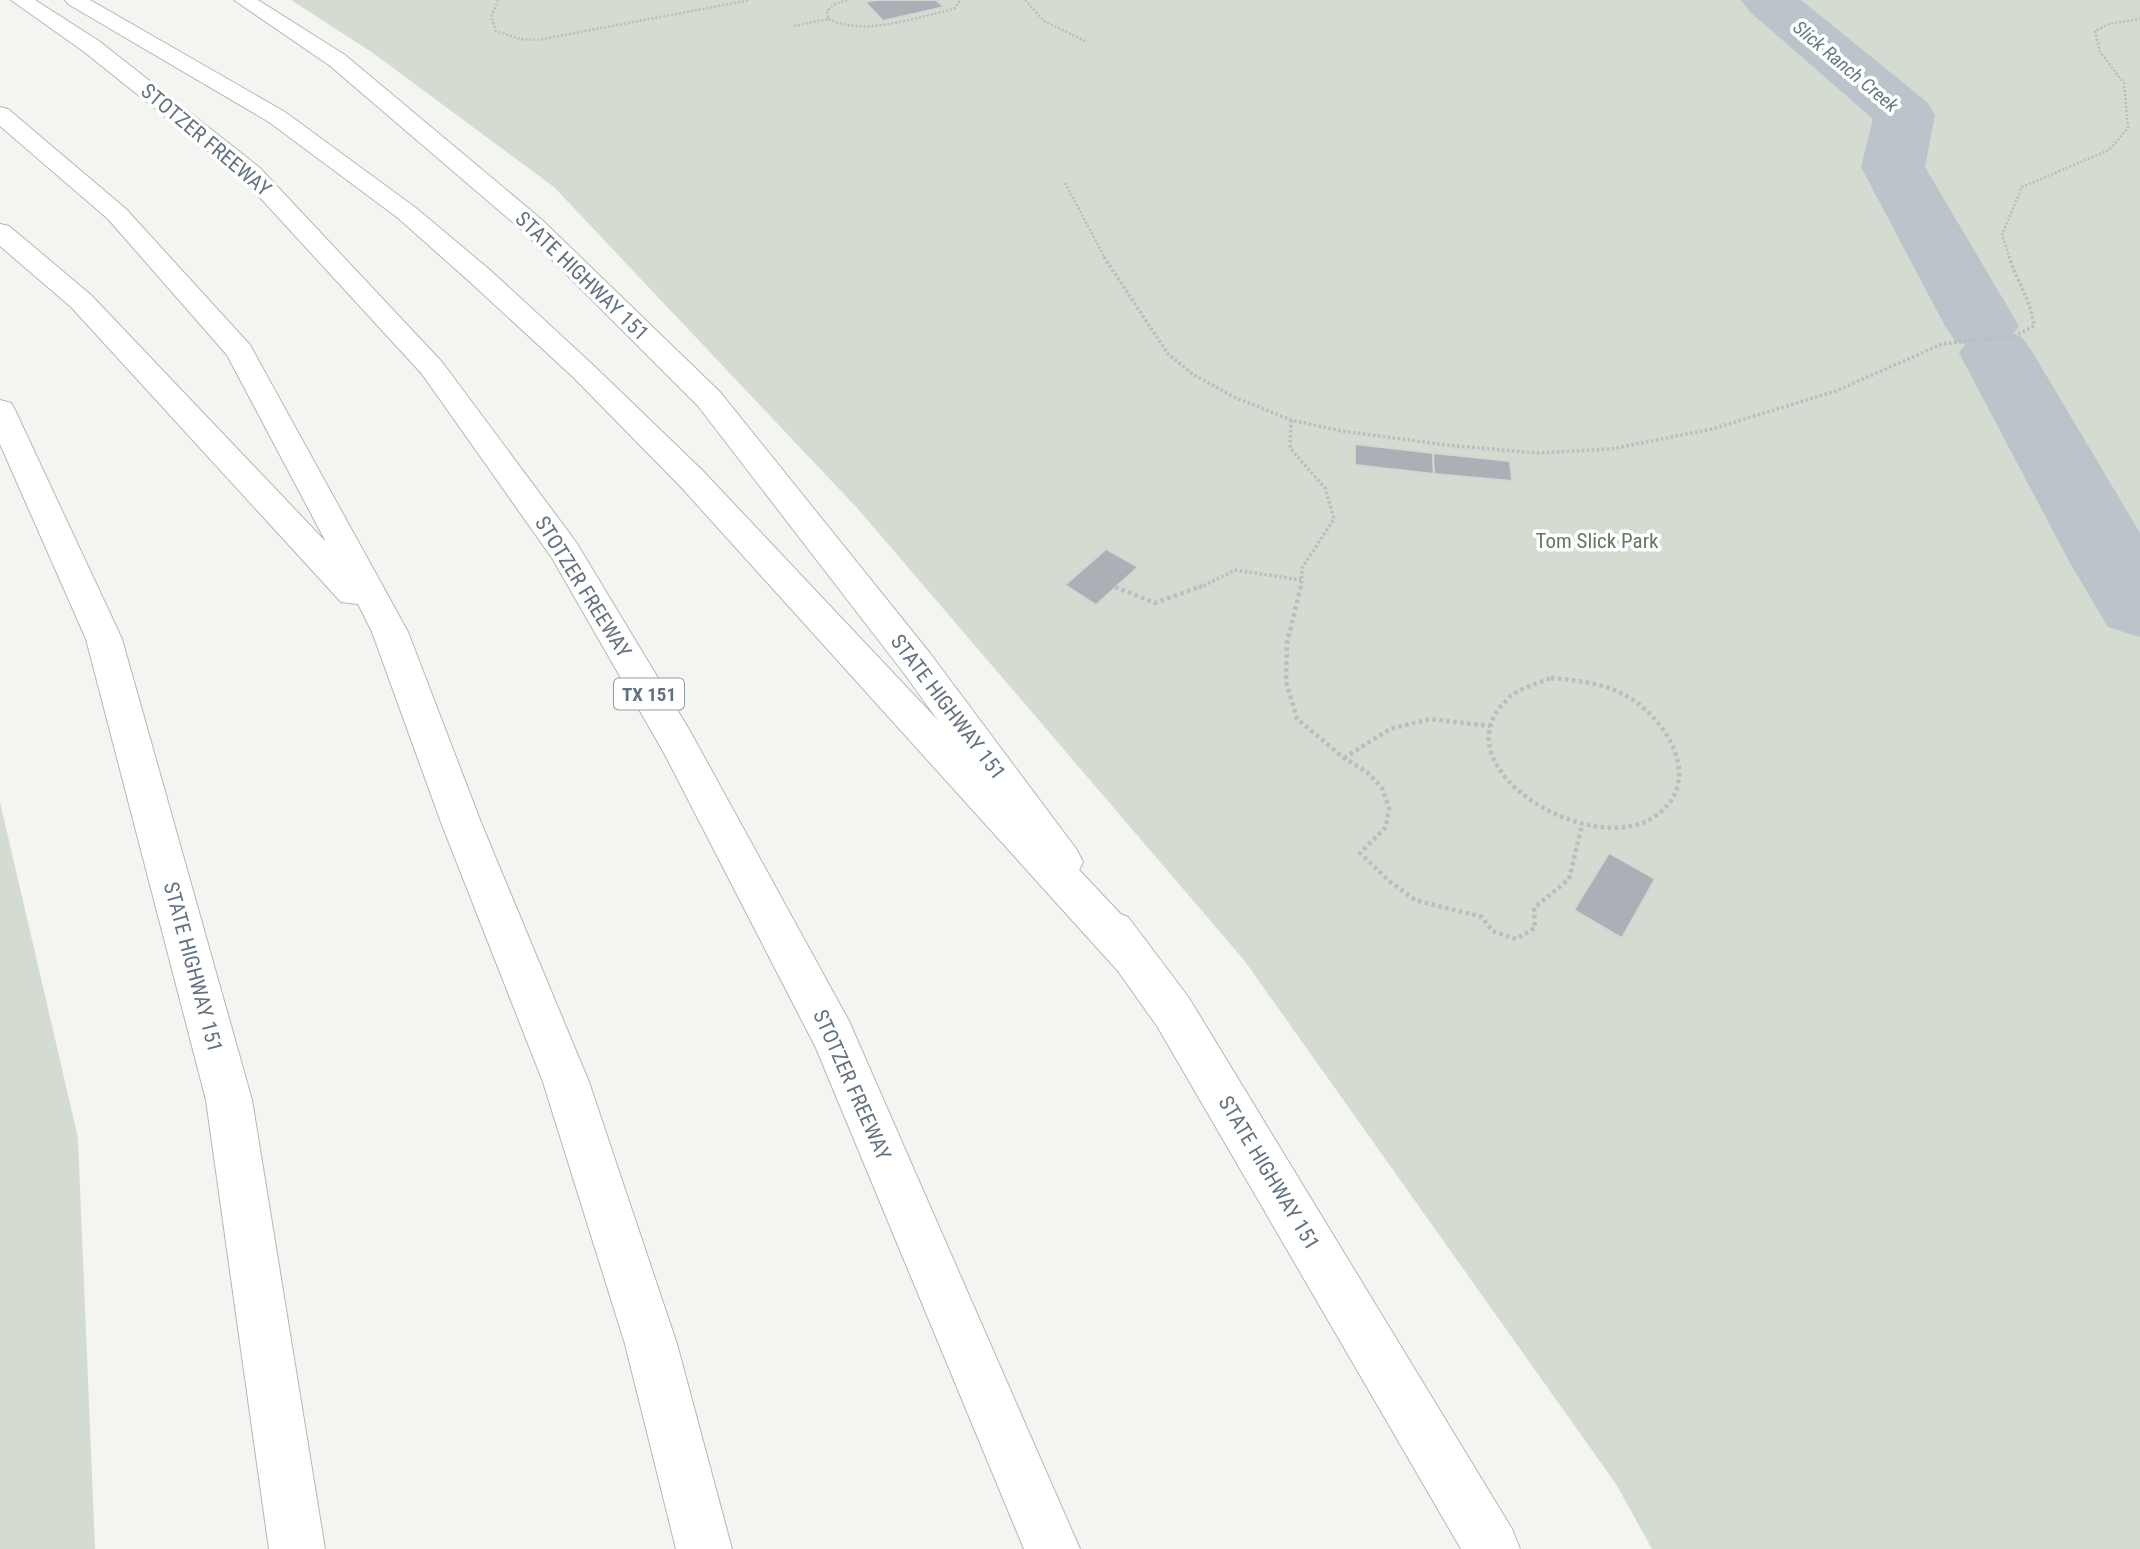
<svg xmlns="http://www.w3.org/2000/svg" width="2140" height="1549" font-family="'Roboto Condensed',sans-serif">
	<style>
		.green { fill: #d4dbd1 }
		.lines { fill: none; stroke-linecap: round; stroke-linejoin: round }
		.river { fill: #bac4ca; fill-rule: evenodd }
		.building { fill: #aab0b5; stroke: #d5d5d3; stroke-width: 2 }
		.secondary-casing { stroke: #b4b8bc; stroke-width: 2 }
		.motorway-casing { stroke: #b4b7ba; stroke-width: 2 }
		.path-far2 { stroke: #bbbdbf; stroke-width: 2.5; stroke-dasharray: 2 2; stroke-linecap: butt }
		.path-far1 { stroke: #bbbdbf; stroke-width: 3.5; stroke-dasharray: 2.5 2.5; stroke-linecap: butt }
		.path { stroke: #bbbdbf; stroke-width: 4.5; stroke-dasharray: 3.5 3.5; stroke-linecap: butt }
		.secondary { fill: #fff; fill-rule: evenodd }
		.motorway { fill: #fff; fill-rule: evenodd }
		.labels { text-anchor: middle; stroke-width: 7; stroke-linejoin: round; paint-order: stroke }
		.far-water-label { font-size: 19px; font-style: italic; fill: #637a85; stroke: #fff }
		.shield { fill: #fff; stroke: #929ca6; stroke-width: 2 }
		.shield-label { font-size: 19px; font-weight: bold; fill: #637280 }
		.street-label { font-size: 21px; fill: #637280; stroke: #fff }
		.park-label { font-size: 21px; fill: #657862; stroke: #fff }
	</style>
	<rect width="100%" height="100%" fill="#f4f4f0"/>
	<!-- green -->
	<g class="green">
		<path d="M291,0H2140V1549H1652L1616,1484L1244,960L858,509L554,187L373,53Z"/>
		<path d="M0,802L78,1138L95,1549H0Z"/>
	</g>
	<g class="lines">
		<!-- river -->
		<path class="river" d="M1741,0H1801L1927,102L1935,115L1925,167L2019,326L2013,334L2022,337L2033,353L2140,533V637L2108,627L2070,563L1959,353L1965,344L1956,342L1945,326L1861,167L1873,119L1749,11Z"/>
	</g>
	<!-- building -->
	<g class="building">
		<path d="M876,0H936L944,7L883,21L865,2Z"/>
		<path d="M1355,444L1433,453L1434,474L1355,465Z"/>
		<path d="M1433,453L1510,461L1512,481L1434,474Z"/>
		<path d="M1106,549L1138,567L1096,605L1065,585Z"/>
		<path d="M1609,853L1655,879L1622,938L1574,910Z"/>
	</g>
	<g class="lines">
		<!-- secondary casing -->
		<g class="secondary-casing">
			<g id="secondary">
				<path d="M234,0H258L345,55L541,219L720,392L929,652L1077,850L1083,862L1077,874L1063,879L1049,874L903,672L698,406L523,231L329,65Z"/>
				<path d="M0,400L11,403L15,410L122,639L252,1100L325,1549H269L206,1100L86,639L0,444Z"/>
				<path d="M1113,911L1128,917L1189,998L1512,1529L1520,1549H1461L1157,1026L1098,943L1092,930L1098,917Z"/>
			</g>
		</g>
		<!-- motorway casing -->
		<g class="motorway-casing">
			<g id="motorway">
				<path d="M11,0H35L99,41L260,168L442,362L576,542L690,731L849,1021L1080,1549H1024L816,1048L664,753L552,558L422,374L242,178L83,51Z"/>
				<path d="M65,0H90L285,112L416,208L490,270L593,365L702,470L1147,942L1153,956L1147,970L1132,975L1117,970L680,486L573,377L470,282L398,218L269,122L68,4Z"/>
				<path d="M0,107L8,109L126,209L250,345L408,632L482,825L589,1082L677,1344L732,1549H676L625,1344L543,1082L442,825L372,632L358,604L341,602L71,307L0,246V224L9,226L91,295L326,542L227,355L108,219L0,126Z"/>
			</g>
		</g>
		<!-- path-far2 -->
		<g class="path-far2">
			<path d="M498,0L491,17L496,31L520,39L538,40L750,0"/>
			<path d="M847,0L833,5L827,11L828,19C865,36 909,19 946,11L955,8L960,0"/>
			<path d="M1025,0L1044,21L1087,42"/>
			<path d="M794,26L828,19"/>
			<path d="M1065,183L1105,258"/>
			<path d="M2010,258L2002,235L2022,187L2109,150L2128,128L2124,83L2100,52L2095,31L2109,24L2140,19"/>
		</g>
		<!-- path-far1 -->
		<g class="path-far1">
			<path d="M1104,257L1168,354L1194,375L1234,397L1291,420L1342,431L1446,445L1537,453L1611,449L1712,429L1836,391L1942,344L2014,336L2034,326C2031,301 2017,281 2009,257"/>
			<path d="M1291,420L1290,448L1325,488L1334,519L1302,568L1301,588"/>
			<path d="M1199,588L1235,570L1301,580"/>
		</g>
		<!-- path -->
		<g class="path">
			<path d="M1301,586L1287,643L1286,681L1297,719L1344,758L1367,772L1382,788L1389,808L1386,827L1360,853L1389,881L1415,900L1482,917L1492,931L1516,939L1535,928L1534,908L1569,879L1582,825"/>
			<path d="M1115,587L1155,603L1202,586"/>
			<path d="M1551,678C1576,680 1601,683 1623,694C1666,716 1707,782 1654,817C1592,858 1446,773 1501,706C1505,703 1508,697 1512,695C1523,687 1539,683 1551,678Z"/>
			<path d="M1344,758L1390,729L1430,719L1490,726"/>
		</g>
		<!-- secondary -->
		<use href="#secondary" class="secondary"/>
		<!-- motorway -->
		<use href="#motorway" class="motorway"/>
	</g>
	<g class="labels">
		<!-- far-water labels -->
		<g class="far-water-label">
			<text transform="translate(1846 66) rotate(40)" y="7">Slick Ranch Creek</text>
		</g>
		<!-- shield labels -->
		<rect class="shield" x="614" y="678.5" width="70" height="31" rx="5"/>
		<g class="shield-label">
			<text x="649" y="701">TX 151</text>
		</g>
		<!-- street labels -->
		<g class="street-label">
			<text transform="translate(206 140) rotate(40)" y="7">STOTZER FREEWAY</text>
			<text transform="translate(582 276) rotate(44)" y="7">STATE HIGHWAY 151</text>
			<text transform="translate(583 587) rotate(58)" y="7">STOTZER FREEWAY</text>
			<text transform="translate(948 707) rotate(53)" y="7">STATE HIGHWAY 151</text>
			<text transform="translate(193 967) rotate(75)" y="7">STATE HIGHWAY 151</text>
			<text transform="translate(852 1085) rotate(66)" y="7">STOTZER FREEWAY</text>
			<text transform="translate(1269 1173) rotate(59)" y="7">STATE HIGHWAY 151</text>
		</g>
		<!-- park labels -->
		<g class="park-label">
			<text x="1597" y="548">Tom Slick Park</text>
		</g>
	</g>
</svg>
